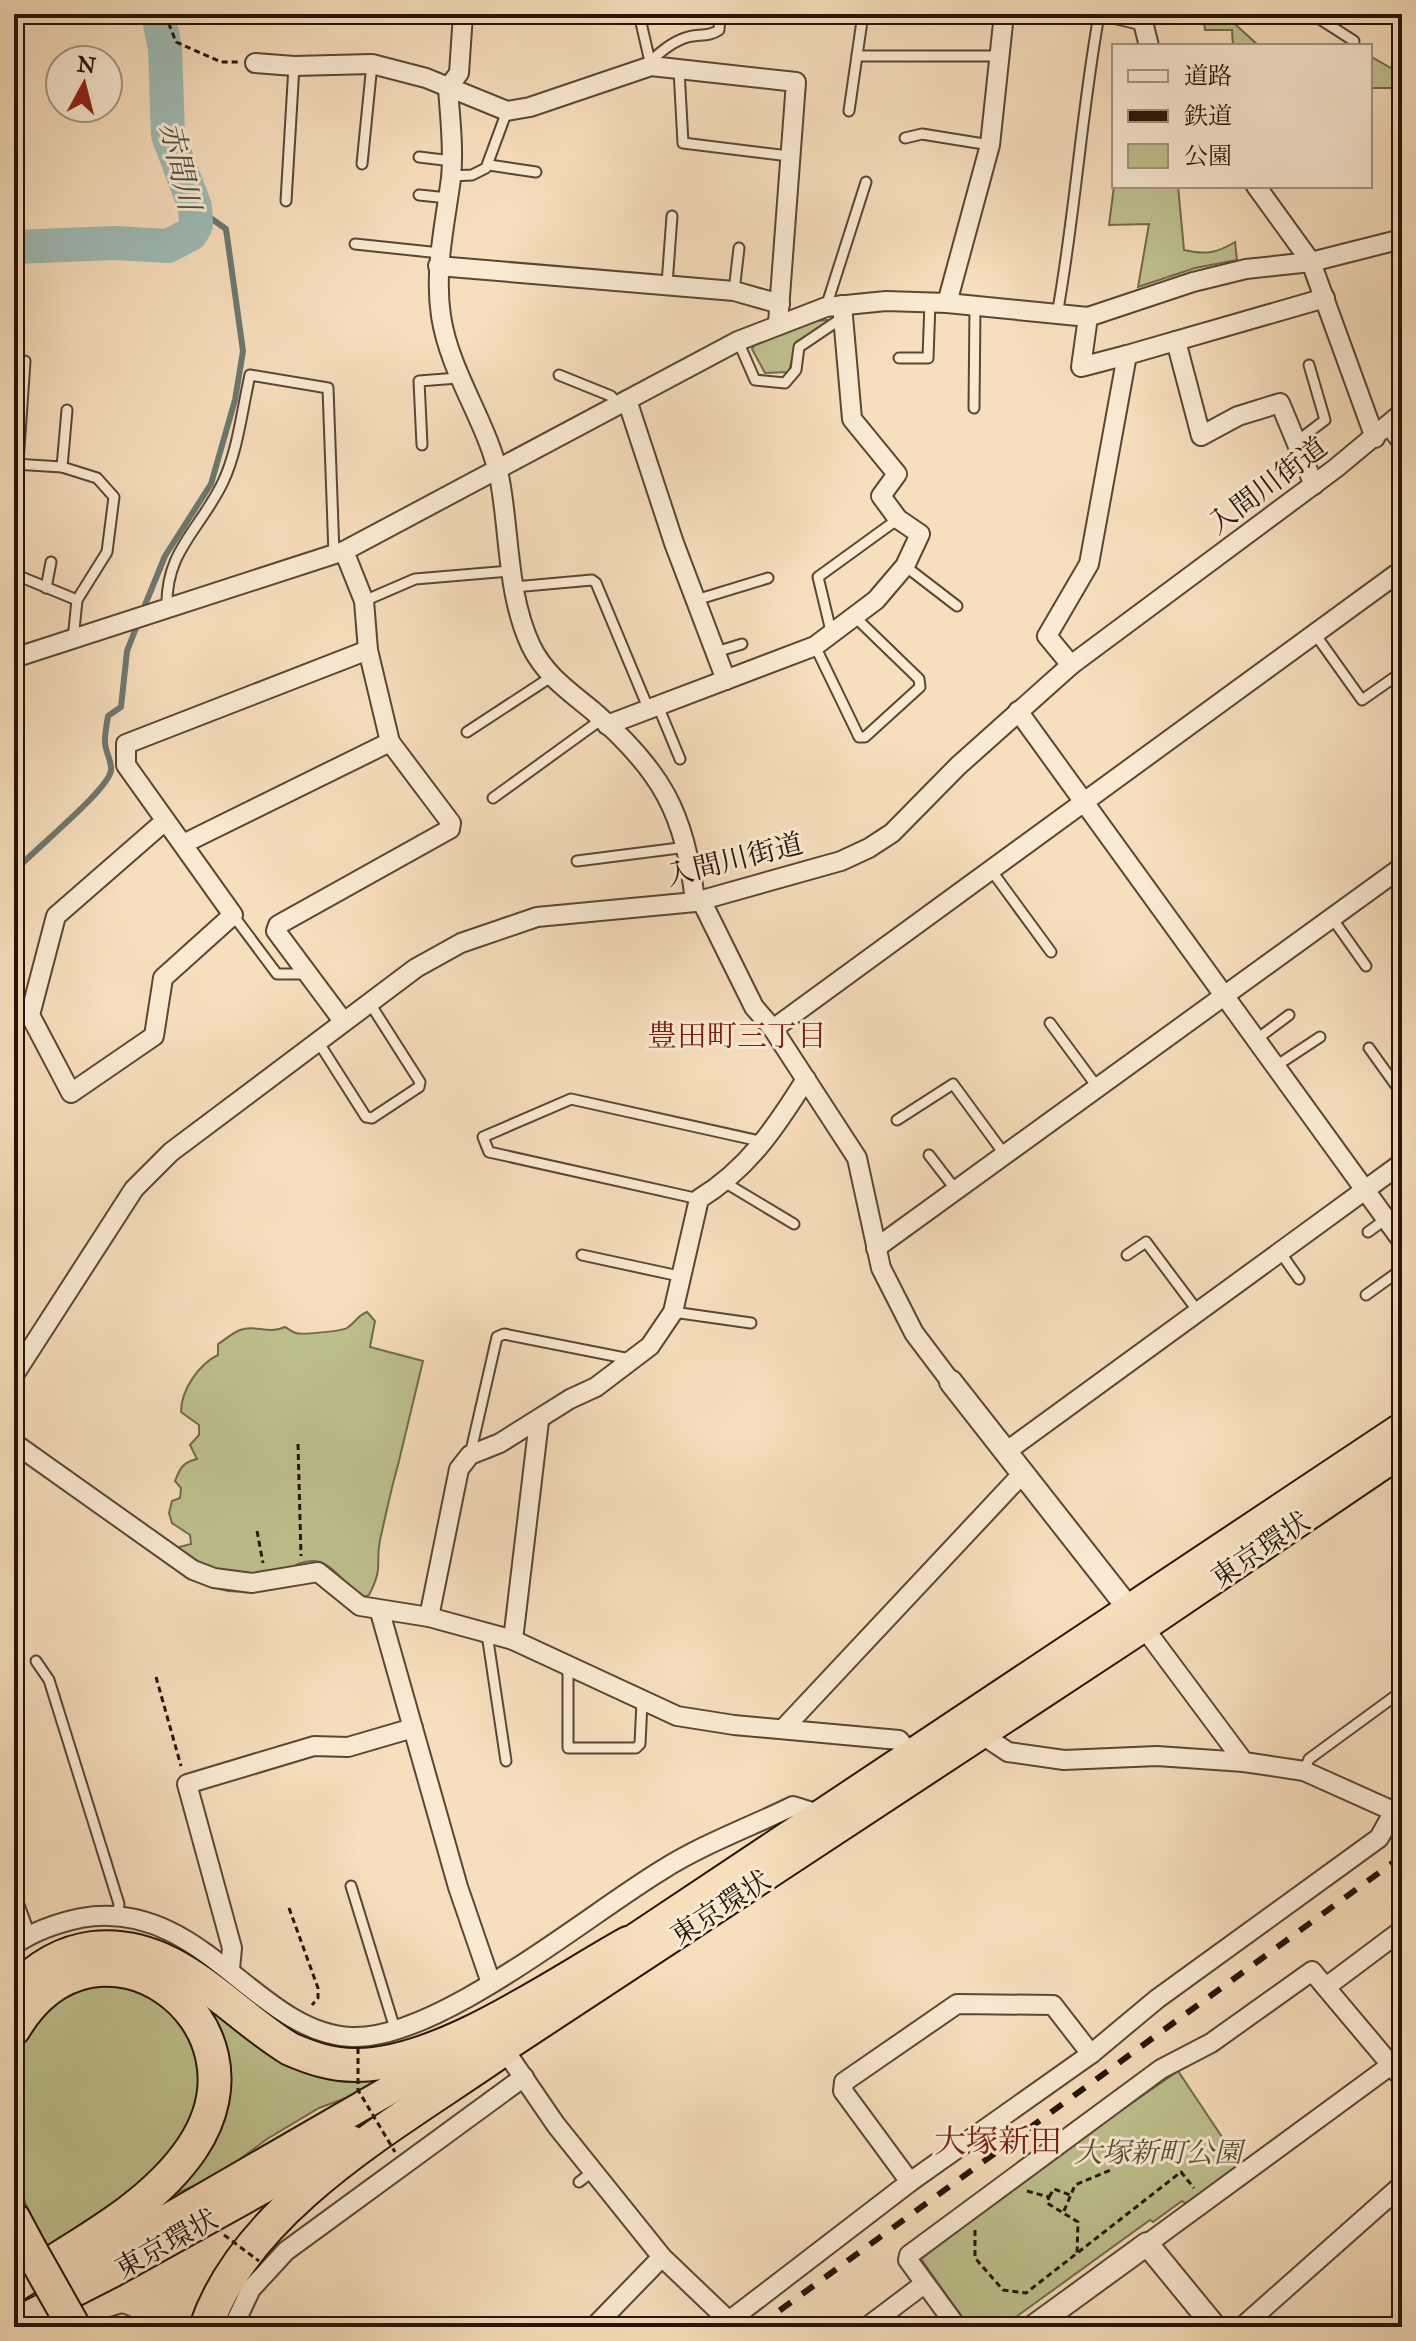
<svg xmlns="http://www.w3.org/2000/svg" width="1416" height="2341" font-family="'IM FELL Great Primer','Noto Serif JP',serif">
	<style>
		.green { fill: #bec18f; stroke: #726a4c; stroke-width: 2 }
		.lines { fill: none; stroke-linecap: round; stroke-linejoin: round }
		.stream { stroke: #6e7870; stroke-width: 6 }
		.river { stroke: #9ebbb5; stroke-width: 34 }
		.service-casing { stroke: #5a4635; stroke-width: 13 }
		.minor-casing { stroke: #5a4635; stroke-width: 22 }
		.tertiary-casing { stroke: #5a4635; stroke-width: 26 }
		.trunk-casing { stroke: #251408; stroke-width: 32 }
		.motorway-casing { stroke: #251408; stroke-width: 36 }
		.path { stroke: #251408; stroke-width: 3; stroke-dasharray: 6 4; stroke-linecap: butt }
		.service { stroke: #faead3; stroke-width: 9 }
		.minor { stroke: #faead3; stroke-width: 18 }
		.tertiary { stroke: #faead3; stroke-width: 22 }
		.trunk { stroke: #f7debc; stroke-width: 28 }
		.motorway { stroke: #f7debc; stroke-width: 32 }
		.rail { stroke: #251408; stroke-width: 6; stroke-dasharray: 14 14; stroke-linecap: butt }
		.motorway-bridge-casing { stroke: #251408; stroke-width: 36; stroke-linecap: butt }
		.path-bridge { stroke: #251408; stroke-width: 3; stroke-dasharray: 6 4; stroke-linecap: butt }
		.motorway-bridge { stroke: #f7debc; stroke-width: 32 }
		.labels { text-anchor: middle; stroke-width: 6; stroke-linejoin: round; paint-order: stroke }
		.street-label { font-size: 28px; fill: #251408; stroke: #faead3 }
		.park-label { font-size: 28px; font-style: italic; fill: #5b5137; stroke: #faead3 }
		.water-label { font-size: 30px; font-style: italic; fill: #4f4e45; stroke: #faead3 }
		.neighbourhood-label { font-size: 30px; fill: #7a1f14; stroke: #faead3 }
		.quarter-label { font-size: 32px; fill: #7a1f14; stroke: #faead3 }
	</style>
	<rect width="100%" height="100%" fill="#f7debc"/>
	<filter id="stains"><feTurbulence type="fractalNoise" baseFrequency=".0025" numOctaves="4"/><feColorMatrix values="0 0 0 0 .2 0 0 0 0 .09 0 0 0 0 .02 0 0 0 .5 -.17"/></filter>
	<radialGradient id="worn" r=".72"><stop offset=".6" stop-color="#630" stop-opacity="0"/><stop offset="1" stop-color="#630" stop-opacity=".3"/></radialGradient>
	<!-- green -->
	<g class="green">
		<path d="M1243,14L1236,25L1259,46H1233L1232,30H1205L1203,15H1195Z"/>
		<path d="M1370,56L1391,68L1402,69V88H1370Z"/>
		<path d="M1114,186H1178L1184,250C1206,255 1217,253 1235,242L1237,260L1195,268L1138,287L1149,224L1109,225Z"/>
		<path d="M827,320V325L796,342L789,372L765,373L752,349L755,344L815,321Z"/>
		<path d="M367,1312L375,1321L370,1347L423,1361L398,1465C391,1489 386,1514 380,1540C375,1565 384,1566 369,1595L363,1597C349,1589 335,1567 320,1562C284,1552 262,1615 203,1582C192,1576 183,1558 175,1548L191,1544L190,1535L172,1523L169,1513L172,1501L180,1498L181,1488L175,1481C180,1468 183,1462 197,1459L190,1445L199,1435V1425L181,1412C181,1390 199,1364 218,1355V1344C225,1340 232,1333 240,1330C255,1324 268,1335 285,1327C289,1329 292,1332 296,1333C302,1335 342,1331 347,1328C355,1323 357,1316 367,1312Z"/>
		<path d="M180,1981L228,2013L390,2077L365,2091L319,2108L267,2139L217,2176L159,2201L216,2139L228,2093V2066L214,2020Z"/>
		<path d="M130,1984L173,2009L198,2054L201,2096L172,2157L144,2182L46,2247L14,2179L16,2050L41,2012L81,1985Z"/>
		<path d="M1178,2071L1240,2164L1186,2204L1182,2201L1153,2222L1150,2220L1002,2327H969L921,2259L1061,2152Z"/>
	</g>
	<g class="lines">
		<!-- stream -->
		<g class="stream">
			<path d="M145,605L165,556L211,484L235,400L243,351L226,229L195,207"/>
			<path d="M14,872C31,852 110,789 111,770C112,760 104,750 105,740C105,732 107,723 108,716L121,707L127,651L136,628"/>
		</g>
		<!-- river -->
		<path class="river" d="M14,247L115,243L168,246L191,234L196,225L195,207L168,135L165,48L158,14"/>
		<!-- service casing -->
		<g class="service-casing">
			<g id="service">
				<path d="M639,14L651,66"/>
				<path d="M1096,14L1142,25"/>
				<path d="M1312,14L1354,41"/>
				<path d="M857,56H999"/>
				<path d="M650,62C661,51 673,41 688,37C699,34 709,37 719,30L720,14"/>
				<path d="M679,70L683,143L789,156"/>
				<path d="M849,111L863,14"/>
				<path d="M905,138L922,134L990,145"/>
				<path d="M419,157L452,161"/>
				<path d="M362,164L372,64"/>
				<path d="M489,165L536,172"/>
				<path d="M451,176L472,175L486,168L507,111"/>
				<path d="M419,195L448,198"/>
				<path d="M286,201L294,66"/>
				<path d="M355,244L440,253"/>
				<path d="M667,284L672,216"/>
				<path d="M734,291L739,248"/>
				<path d="M826,307L866,182"/>
				<path d="M1057,315C1075,216 1081,115 1099,15"/>
				<path d="M738,341L755,380L785,383L796,370L799,347L842,318"/>
				<path d="M899,358H928L930,302"/>
				<path d="M559,375L611,396L619,405"/>
				<path d="M974,408L975,306"/>
				<path d="M1296,442L1325,420L1309,365"/>
				<path d="M422,445L419,381L458,378"/>
				<path d="M18,463L25,361"/>
				<path d="M14,464L62,467L97,478L114,497L107,552L77,600"/>
				<path d="M62,467L67,410"/>
				<path d="M905,566L957,606"/>
				<path d="M14,574L77,600L73,640"/>
				<path d="M514,587L592,580L596,583L649,710"/>
				<path d="M46,588L51,562"/>
				<path d="M696,600L768,578"/>
				<path d="M364,601L415,579L510,571"/>
				<path d="M167,608C165,551 200,530 223,482C238,450 242,410 250,375L328,388L334,554"/>
				<path d="M831,631L818,577L898,519"/>
				<path d="M1315,634L1362,700L1402,672"/>
				<path d="M815,646L859,737H865L920,687L919,679L854,616"/>
				<path d="M716,652L742,644"/>
				<path d="M658,706L680,759"/>
				<path d="M467,732L551,677"/>
				<path d="M493,798L602,719"/>
				<path d="M577,861L687,847"/>
				<path d="M991,870L1051,952"/>
				<path d="M1390,876L1402,891"/>
				<path d="M233,915L277,974H307"/>
				<path d="M1332,918L1366,966"/>
				<path d="M1050,1023L1098,1088"/>
				<path d="M1257,1039L1289,1015"/>
				<path d="M317,1040L366,1117L372,1118L419,1087L420,1082L369,1002"/>
				<path d="M1369,1048L1402,1094"/>
				<path d="M1276,1066L1320,1037"/>
				<path d="M897,1120L953,1084L1005,1155"/>
				<path d="M929,1155L956,1190"/>
				<path d="M724,1182L794,1224"/>
				<path d="M699,1199L489,1152L483,1137L571,1099L764,1142"/>
				<path d="M1368,1232L1386,1219"/>
				<path d="M1280,1252L1299,1279"/>
				<path d="M582,1255L679,1276"/>
				<path d="M1127,1255L1146,1242L1197,1310"/>
				<path d="M1366,1295L1402,1269"/>
				<path d="M673,1312L751,1323"/>
				<path d="M470,1455L497,1337L504,1334L630,1359"/>
				<path d="M487,1634L506,1761"/>
				<path d="M36,1661L49,1680L119,1904L117,1917"/>
				<path d="M568,1668V1748H636L640,1744L642,1702"/>
				<path d="M1304,1771L1309,1759L1402,1691"/>
				<path d="M351,1886L396,2032"/>
				<path d="M579,2182L592,2172"/>
				<path d="M96,2327L122,2319L141,2327"/>
			</g>
		</g>
		<!-- minor casing -->
		<g class="minor-casing">
			<g id="minor">
				<path d="M463,14L459,73L448,88C450,118 454,148 451,178C445,225 434,269 441,316C450,375 489,424 500,481C510,536 507,595 531,646C545,675 569,691 593,711C660,769 686,813 695,902"/>
				<path d="M1141,14L1149,46"/>
				<path d="M255,63L294,66L372,64L426,78L507,111L530,107L651,66L796,82L778,323"/>
				<path d="M1256,186L1311,262L1375,438"/>
				<path d="M438,266L734,291L780,304"/>
				<path d="M947,303L990,145L1004,14"/>
				<path d="M1088,317L1081,367L1127,355"/>
				<path d="M1176,341L1201,436L1238,416L1280,403L1314,485"/>
				<path d="M627,400L674,543L726,680"/>
				<path d="M14,658L344,551L738,341L826,307L886,301L947,303L1088,317L1193,282L1246,269L1311,262L1402,239"/>
				<path d="M1071,665L1047,636L1089,564L1127,355L1325,298"/>
				<path d="M1018,711L1402,1241"/>
				<path d="M607,725L815,646L876,600L905,566L920,534L898,519L881,496L897,474L852,419L842,305"/>
				<path d="M165,821L56,916L30,1015L71,1093L154,1036L163,978L233,915L126,765V744L368,650"/>
				<path d="M183,844L390,742"/>
				<path d="M701,900L754,1007L773,1029L857,1158L881,1268L914,1333L951,1382"/>
				<path d="M343,1021L276,931L278,925L450,829L451,823L390,742L368,650L364,601L344,551"/>
				<path d="M773,1029L1402,570"/>
				<path d="M876,1248L1402,867"/>
				<path d="M14,1375L134,1189L171,1152L416,968L461,943L537,917L695,902L841,861L869,848L892,833L958,766L1071,665L1336,468L1402,413"/>
				<path d="M14,1443L193,1570L214,1578L252,1583L318,1572L360,1606L429,1617L513,1640L677,1716L734,1725L899,1740L911,1754"/>
				<path d="M1007,1451L1402,1163"/>
				<path d="M380,1612L458,1887L491,1983"/>
				<path d="M429,1617L459,1469L470,1455L500,1443L570,1399L596,1387L650,1346L673,1312L699,1199C748,1169 776,1127 806,1079"/>
				<path d="M1139,1621L1244,1762L1304,1771L1402,1815"/>
				<path d="M513,1640L539,1421"/>
				<path d="M783,1729L1024,1472"/>
				<path d="M981,1734L1008,1752L1064,1760L1157,1756L1244,1762"/>
				<path d="M14,1904L26,1937"/>
				<path d="M14,1945C34,1931 57,1923 81,1918C201,1897 256,2033 351,2037C436,2041 586,1916 662,1870C703,1844 750,1827 793,1806L822,1815"/>
				<path d="M230,1969L232,1948L187,1784L314,1746L348,1747L413,1728"/>
				<path d="M1326,1987L1402,1930"/>
				<path d="M504,2049L556,2125L662,2257L729,2321"/>
				<path d="M910,2182L843,2091L844,2082L957,2004L1053,2005L1091,2054"/>
				<path d="M1147,2244L1402,2057"/>
				<path d="M233,2327L251,2289L286,2251L524,2077"/>
				<path d="M594,2327L662,2257"/>
				<path d="M721,2327L910,2182L1091,2054L1157,1999L1379,1838L1394,1811"/>
				<path d="M867,2327L924,2284"/>
				<path d="M957,2327L908,2260L909,2255L1161,2069L1211,2043L1312,1971L1402,2078"/>
				<path d="M1242,2327L1402,2185"/>
			</g>
		</g>
		<!-- tertiary casing -->
		<g class="tertiary-casing">
			<g id="tertiary">
				<path d="M1392,425L1402,439"/>
				<path d="M951,1382L1130,1610"/>
				<path d="M1033,2327L1147,2244L1215,2327"/>
			</g>
		</g>
		<!-- trunk casing -->
		<g class="trunk-casing">
			<g id="trunk">
				<path d="M611,1954L1402,1427"/>
				<path d="M486,2060L1144,1627L1402,1452"/>
				<path d="M54,2277L168,2218L471,2043"/>
				<path d="M14,2323L112,2273L351,2140"/>
			</g>
		</g>
		<!-- motorway casing -->
		<g class="motorway-casing">
			<g id="motorway">
				<path d="M14,1992C35,1969 61,1952 93,1948C175,1939 226,2010 290,2049C311,2058 331,2065 355,2065C440,2066 554,1984 628,1943"/>
				<path d="M14,2029C96,1891 278,2020 192,2148C151,2209 74,2247 14,2286"/>
				<path d="M14,2219L29,2247"/>
				<path d="M206,2327C247,2204 403,2120 504,2049"/>
			</g>
		</g>
		<!-- path -->
		<g class="path">
			<path d="M165,14L176,42L221,62H238"/>
			<path d="M298,1444L301,1556"/>
			<path d="M257,1531L263,1563"/>
			<path d="M156,1677L181,1766"/>
			<path d="M289,1908L318,1988V1998L312,2005"/>
			<path d="M1027,2191L1049,2197L1047,2203L1078,2222L1077,2255"/>
			<path d="M1049,2197L1054,2189L1070,2195"/>
			<path d="M1064,2211L1075,2185L1113,2169"/>
			<path d="M975,2230V2258L1003,2290L1026,2293L1181,2172L1194,2188"/>
		</g>
		<!-- service -->
		<use href="#service" class="service"/>
		<!-- minor -->
		<use href="#minor" class="minor"/>
		<!-- tertiary -->
		<use href="#tertiary" class="tertiary"/>
		<!-- trunk -->
		<use href="#trunk" class="trunk"/>
		<!-- motorway -->
		<use href="#motorway" class="motorway"/>
		<!-- rail -->
		<path class="rail" d="M757,2327L1402,1856"/>
		<!-- motorway-bridge casing -->
		<g class="motorway-bridge-casing">
			<path id="motorway-bridge" d="M29,2247L74,2327"/>
		</g>
		<!-- path-bridge -->
		<g class="path-bridge">
			<path d="M358,2048V2090L395,2152"/>
			<path d="M224,2235L259,2261"/>
		</g>
		<!-- motorway-bridge -->
		<use href="#motorway-bridge" class="motorway-bridge"/>
	</g>
	<g class="labels">
		<!-- street labels -->
		<g class="street-label">
			<text transform="translate(1267 485) rotate(-37)" y="10">入間川街道</text>
			<text transform="translate(734 859) rotate(-14)" y="10">入間川街道</text>
			<text transform="translate(1260 1549) rotate(-34)" y="10">東京環状</text>
			<text transform="translate(720 1907) rotate(-33)" y="10">東京環状</text>
			<text transform="translate(166 2243) rotate(-29)" y="10">東京環状</text>
		</g>
		<!-- park labels -->
		<g class="park-label">
			<text x="1158" y="2162">大塚新町公園</text>
		</g>
		<!-- water labels -->
		<g class="water-label">
			<text transform="translate(180 166) rotate(77)" y="10">赤間川</text>
		</g>
		<!-- neighbourhood labels -->
		<g class="neighbourhood-label">
			<text x="737" y="1046">豊田町三丁目</text>
		</g>
		<!-- quarter labels -->
		<g class="quarter-label">
			<text x="998" y="2152">大塚新田</text>
		</g>
	</g>
	<!-- margin -->
	<rect width="1416" height="2341" fill="none" stroke="#f7debc" stroke-width="48"/>
	<rect x="16" y="16" width="1384" height="2309" fill="none" stroke="#251408" stroke-width="4"/>
	<rect x="24" y="24" width="1368" height="2293" fill="none" stroke="#251408" stroke-width="2"/>
	<!-- legend -->
	<rect x="1112" y="44" width="260" height="144" fill="#faead3" stroke="#a59482" stroke-width="2"/>
	<rect x="1128" y="70" width="40" height="12" fill="#faead3" stroke="#a59482" stroke-width="2"/>
	<text x="1184" y="84" font-size="24" fill="#251408">道路</text>
	<rect x="1128" y="110" width="40" height="12" fill="#251408" stroke="#a59482" stroke-width="2"/>
	<text x="1184" y="124" font-size="24" fill="#251408">鉄道</text>
	<rect x="1128" y="144" width="40" height="24" fill="#bec18f" stroke="#a59482" stroke-width="2"/>
	<text x="1184" y="164" font-size="24" fill="#251408">公園</text>
	<!-- north arrow -->
	<g transform="translate(84 84) rotate(7)"><circle r="38" fill="#faead3" stroke="#a59482" stroke-width="2"/>
	<path d="M0-6L14 30L0 20L-14 30Z" fill="#8f2418"/>
	<text y="-12" font-size="22" font-weight="bold" text-anchor="middle" fill="#251408">N</text>
	</g>
	<rect width="100%" height="100%" filter="url(#stains)"/>
	<rect width="100%" height="100%" fill="url(#worn)"/>
</svg>
